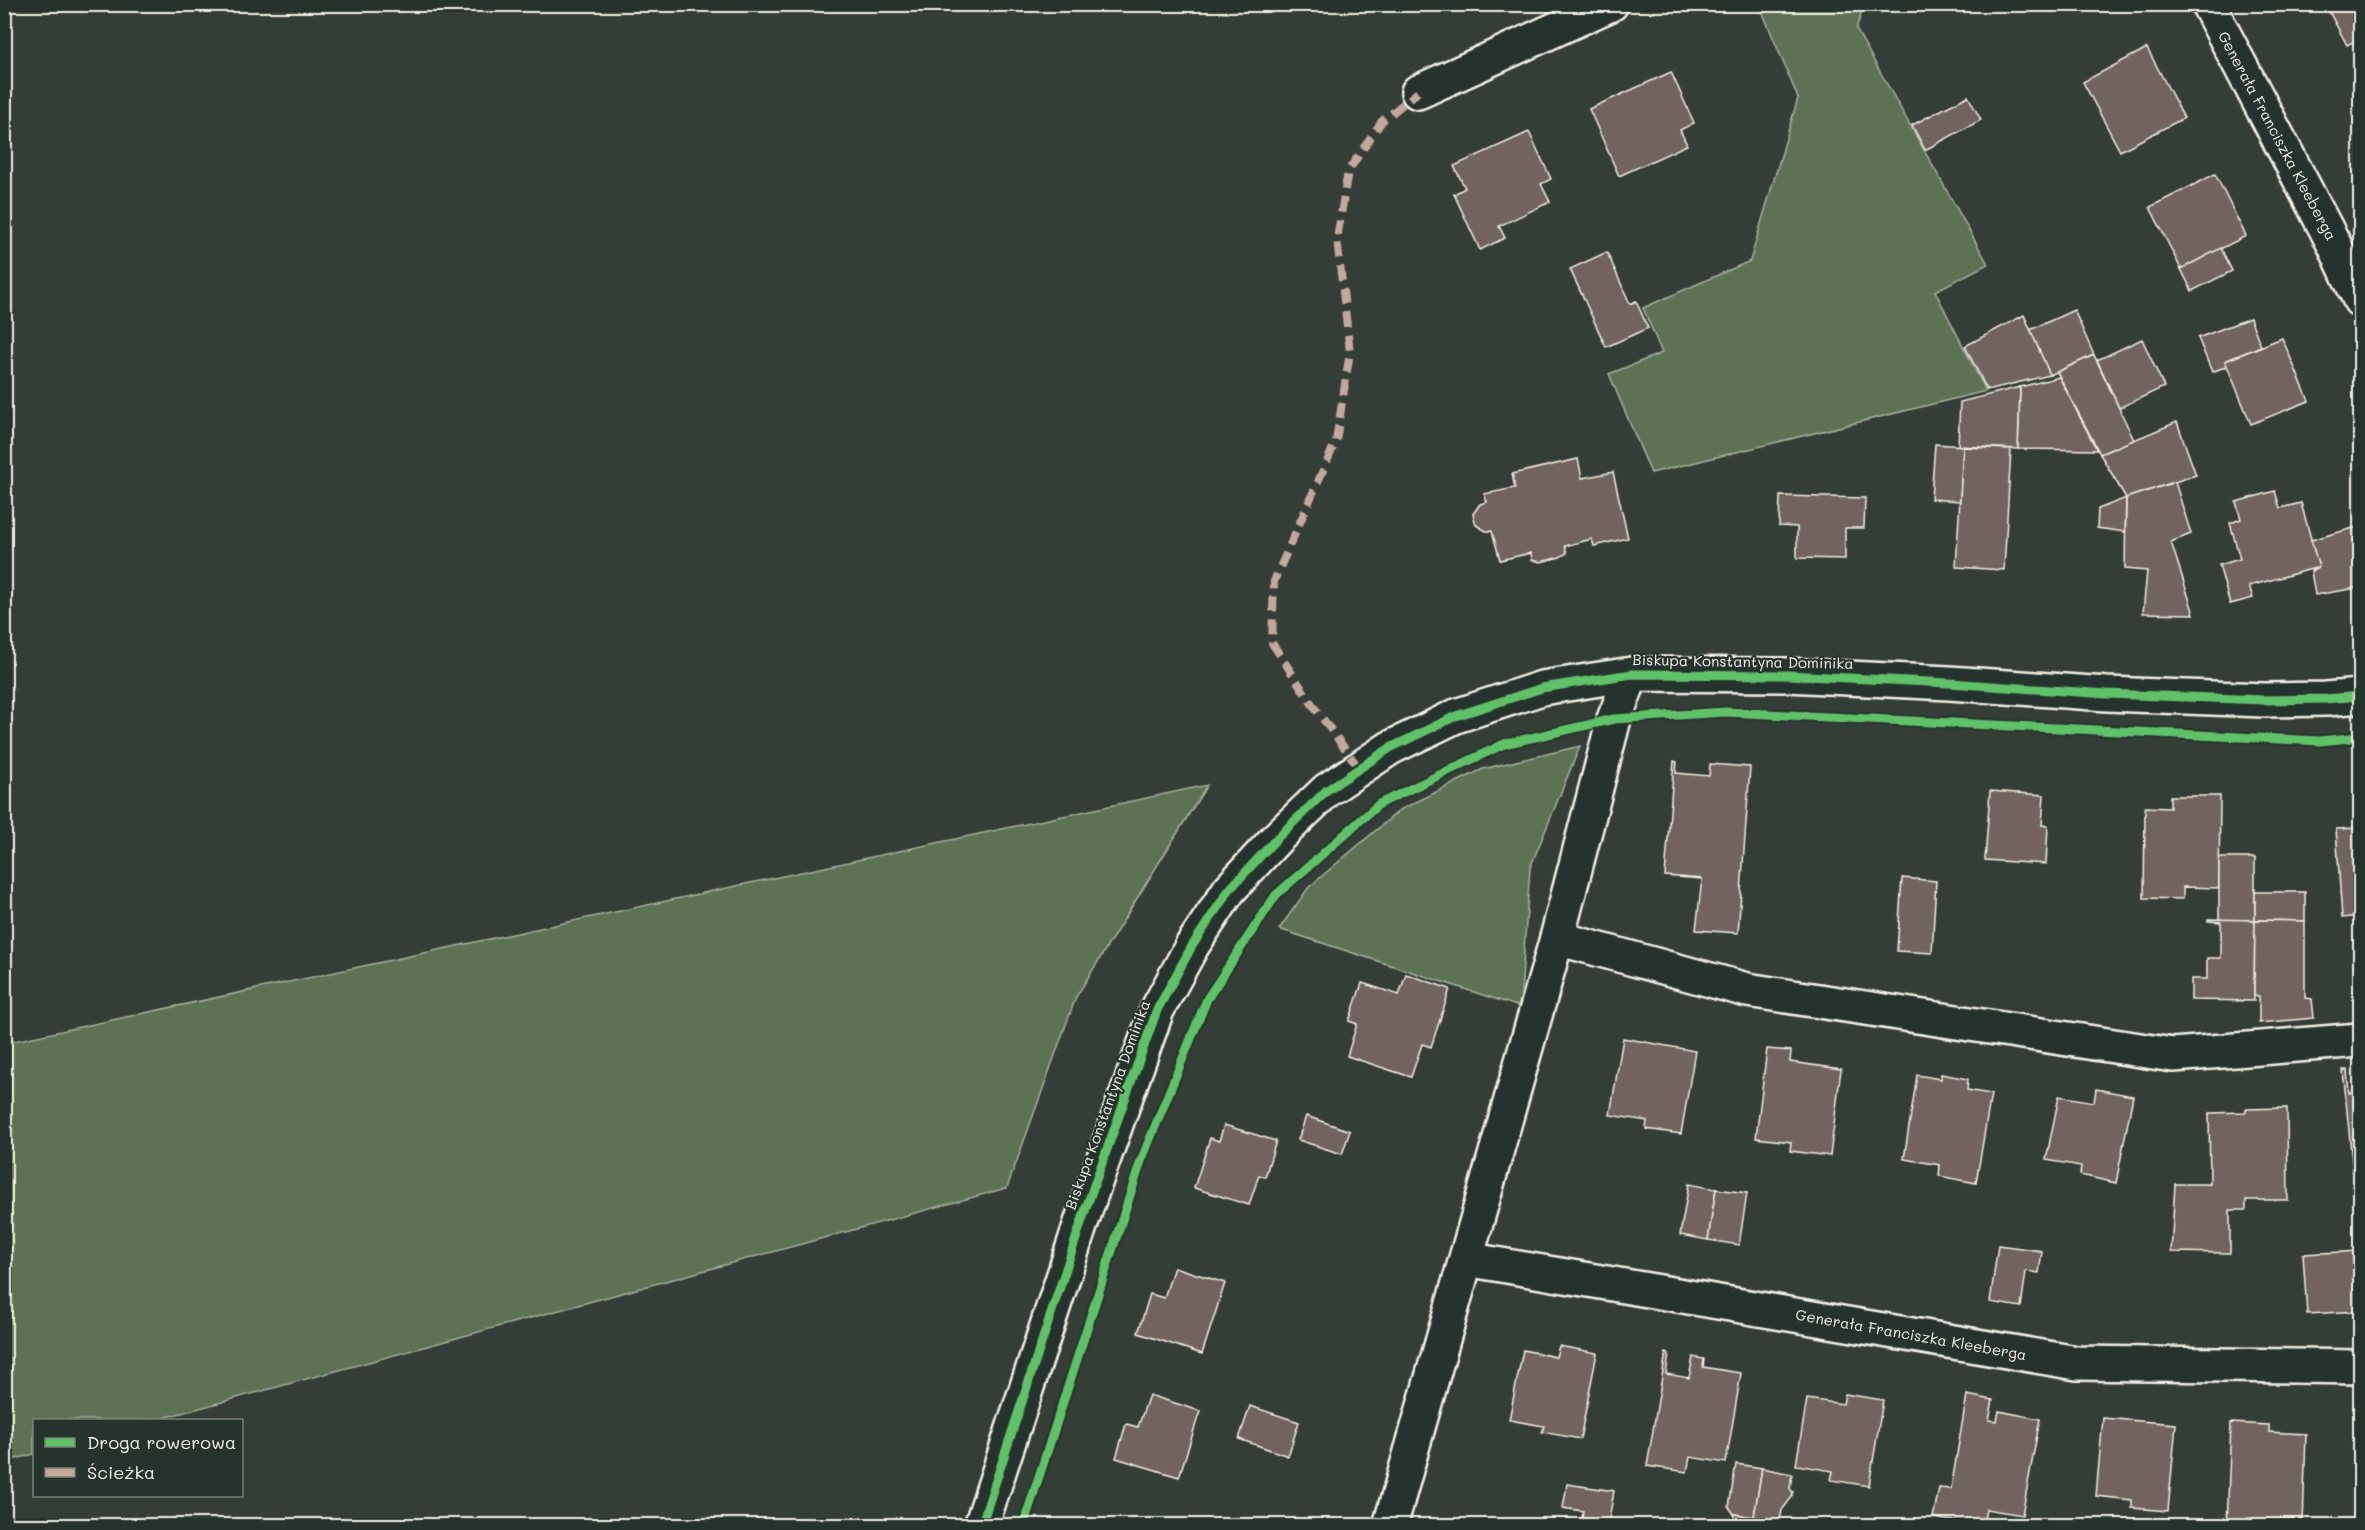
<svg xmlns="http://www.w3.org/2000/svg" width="2365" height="1530" font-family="Mali,sans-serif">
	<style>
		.green { fill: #5d7255; stroke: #a8b29e; stroke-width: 1.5 }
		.building { fill: #71645e; stroke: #f4f1e8; stroke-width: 1.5 }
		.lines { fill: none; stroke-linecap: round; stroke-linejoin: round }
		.minor-casing { stroke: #f4f1e8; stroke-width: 38 }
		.minor { stroke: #26332d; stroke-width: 33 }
		.quiet { stroke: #c3a89e; stroke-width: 8; stroke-dasharray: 15 8; stroke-linecap: butt }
		.cycleway-casing { stroke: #26332d; stroke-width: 13 }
		.cycleway { stroke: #61c268; stroke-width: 9 }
		.labels { text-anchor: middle; stroke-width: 4.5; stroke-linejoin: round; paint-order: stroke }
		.street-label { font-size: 15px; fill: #f4f1e8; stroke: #26332d }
	</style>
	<rect width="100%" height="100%" fill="#353d37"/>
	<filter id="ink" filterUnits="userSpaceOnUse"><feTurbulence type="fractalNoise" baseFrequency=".0167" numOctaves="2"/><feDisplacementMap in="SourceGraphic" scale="12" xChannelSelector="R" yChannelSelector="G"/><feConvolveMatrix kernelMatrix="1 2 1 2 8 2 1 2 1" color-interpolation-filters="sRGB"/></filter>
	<g filter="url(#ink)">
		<!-- green -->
		<g class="green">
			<path d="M1764,4L1864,5L1856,29L1988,264L1935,291L1986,391L1651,473L1609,374L1662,353L1643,308L1750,261L1798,98L1760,6Z"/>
			<path d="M1580,746L1530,868L1520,1007L1279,929L1309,887L1400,810L1483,769Z"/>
			<path d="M1207,785L1076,997L1007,1188L156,1420H34V1454L5,1462V1043Z"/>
		</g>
		<!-- building -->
		<g class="building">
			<path d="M2330,4H2360V38L2347,45L2326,6Z"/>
			<path d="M2147,48L2184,118L2120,151L2083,82Z"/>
			<path d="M1671,72L1694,123L1680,130L1687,145L1619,176L1589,109Z"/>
			<path d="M1968,96L1981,120L1925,150L1912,125Z"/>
			<path d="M1529,132L1551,179L1541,184L1550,202L1499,226L1505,238L1480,250L1454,194L1465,188L1454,166Z"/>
			<path d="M2215,174L2246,236L2181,269L2150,207Z"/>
			<path d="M2221,248L2232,271L2192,291L2181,269Z"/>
			<path d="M1607,252L1630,304L1636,301L1648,328L1606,347L1570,269Z"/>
			<path d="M2074,310L2094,355L2050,375L2030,330Z"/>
			<path d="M2024,315L2050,375L1987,390L1965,346Z"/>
			<path d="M2250,318L2261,346L2225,361L2227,366L2212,372L2198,338Z"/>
			<path d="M2282,338L2309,401L2251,424L2225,361Z"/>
			<path d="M2142,339L2164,387L2119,408L2097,360Z"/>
			<path d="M2094,355L2134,440L2100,454L2057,372Z"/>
			<path d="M2059,377L2097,450L2018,449L2020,387Z"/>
			<path d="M2020,387L2018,449L1958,446L1960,402Z"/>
			<path d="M2177,422L2196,475L2126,498L2100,454Z"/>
			<path d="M1935,444L1963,446L1960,501L1931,499Z"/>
			<path d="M1963,447L2011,449L2004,570L1956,567Z"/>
			<path d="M1578,459L1582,478L1613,472L1628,538L1594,546L1592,539L1565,546L1567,553L1560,557L1541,562L1532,560L1531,553L1500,560L1492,531H1486L1476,525L1473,514L1480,504L1487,502L1484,494L1515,488L1512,474Z"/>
			<path d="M2175,482L2191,534L2171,542L2194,614L2143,613L2147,571L2125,569L2126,498Z"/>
			<path d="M2275,491L2280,508L2301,503L2319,567L2249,586L2253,598L2230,604L2219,565L2240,559L2230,523L2241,519L2236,502Z"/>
			<path d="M1780,496L1865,498L1864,528H1845V559L1797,558V527L1779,526Z"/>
			<path d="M2126,498L2125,532L2097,528L2098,509Z"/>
			<path d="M2357,527L2360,540V583L2357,588L2315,595L2311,571L2319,567L2311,540Z"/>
			<path d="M1674,761L1677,762L1676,773L1709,776L1710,764L1750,767L1738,933L1696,930L1702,879L1665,876Z"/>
			<path d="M1990,791L2044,795L2042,825L2048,826L2046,864L1985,860Z"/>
			<path d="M2170,796H2220L2219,888L2183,887V899L2144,898L2145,807L2170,808Z"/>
			<path d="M2360,828V916L2342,918L2336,829Z"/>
			<rect x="2219" y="858" width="36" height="62"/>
			<path d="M1902,878L1936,881L1932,953L1897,951Z"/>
			<path d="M2255,892H2305V921L2255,920Z"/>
			<path d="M2208,919L2255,920L2254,1001L2191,1000V979H2207V958H2221V922L2208,921Z"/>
			<path d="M2255,920L2305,921V998L2312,999L2314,1018L2259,1023V996H2254Z"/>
			<path d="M1406,974L1450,989L1431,1047L1422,1044L1411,1077L1347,1056L1357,1024L1349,1021L1362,983L1399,995Z"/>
			<path d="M1623,1038L1695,1051L1681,1134L1646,1129L1647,1121L1610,1115Z"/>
			<path d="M1767,1049L1791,1051L1790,1062L1841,1069L1830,1156L1790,1151L1791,1142L1756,1138Z"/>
			<path d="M2343,1070H2347L2349,1093L2360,1092V1162L2354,1163L2356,1172H2353Z"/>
			<path d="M1941,1074L1968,1079L1967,1090L1991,1094L1976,1183L1939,1176L1940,1165L1904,1159L1917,1075L1941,1079Z"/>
			<path d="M2096,1089L2133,1096L2116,1183L2080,1175L2081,1166L2046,1160L2059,1096L2094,1102Z"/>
			<path d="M2287,1108L2288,1200H2246V1210H2230V1253L2171,1252L2175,1184H2210L2209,1113L2246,1112V1109Z"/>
			<path d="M1306,1116L1350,1131L1342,1154L1298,1140Z"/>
			<path d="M1224,1125L1276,1141L1265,1177L1259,1175L1249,1205L1194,1188L1210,1138L1219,1141Z"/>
			<path d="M1689,1184L1716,1189L1708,1240L1680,1235Z"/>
			<path d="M1716,1189L1747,1193L1739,1245L1708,1240Z"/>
			<path d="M1998,1245L2042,1251L2039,1273L2026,1271L2021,1307L1990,1302Z"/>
			<path d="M2360,1251V1311L2307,1314L2303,1254Z"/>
			<path d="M1174,1267L1225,1283L1202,1354L1138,1333L1150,1294L1164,1298Z"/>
			<path d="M1559,1346L1597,1353L1580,1439L1542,1432L1544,1426L1509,1420L1523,1350L1556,1357Z"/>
			<path d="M1666,1353L1669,1354L1666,1374L1689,1378L1693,1357L1704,1359L1703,1367L1741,1373L1726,1463L1690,1457L1687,1472L1647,1466Z"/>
			<path d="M1845,1394L1883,1400L1869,1486L1831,1480L1833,1471L1796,1465L1807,1399L1843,1404Z"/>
			<path d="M1149,1395L1200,1411L1179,1477L1116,1458L1126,1424L1138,1427Z"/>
			<path d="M1967,1395L1993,1400L1989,1420L1997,1421L1999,1411L2040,1419L2022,1515L1986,1509L1983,1526L1933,1518L1939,1488L1951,1489Z"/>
			<path d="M1250,1406L1299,1422L1288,1456L1239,1439Z"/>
			<path d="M2103,1418L2176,1424L2168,1511L2132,1508V1500L2096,1496Z"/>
			<path d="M2231,1423L2269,1425V1432L2306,1434L2303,1524L2267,1522V1526H2227Z"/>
			<path d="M1736,1464L1762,1468L1754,1517L1734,1514L1729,1507Z"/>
			<path d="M1762,1468L1792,1474L1790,1489L1793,1492L1792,1497L1782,1510L1780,1520L1754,1517Z"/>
			<path d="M1567,1484L1614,1491L1608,1526H1581L1583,1511L1563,1508Z"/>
			<path d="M1734,1514L1754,1517L1753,1526H1732Z"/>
			<path d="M1754,1517L1780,1520V1526H1753Z"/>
		</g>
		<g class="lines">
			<!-- minor casing -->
			<g class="minor-casing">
				<g id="minor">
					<path d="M2208,4L2335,246L2360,300"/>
					<path d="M1418,92L1611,4"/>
					<path d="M1557,938L1747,990L2173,1055L2360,1040"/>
					<path d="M1466,1259L2077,1363L2360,1367"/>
					<path d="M981,1526L1087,1205L1157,1010L1192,946L1229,890L1277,838L1327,790L1390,748L1456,716L1542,688L1632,674L1787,675L1949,683L2107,694L2264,700L2326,699L2360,696"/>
					<path d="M1390,1526L1557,938L1614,719L1632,674"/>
				</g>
			</g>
			<!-- minor -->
			<use href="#minor" class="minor"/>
			<!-- quiet -->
			<path class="quiet" d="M1359,768L1314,707L1272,643L1274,581L1336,441L1350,352L1337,239L1348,171L1382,121L1418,92"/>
			<!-- cycleway casing -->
			<g class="cycleway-casing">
				<g id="cycleway">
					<path d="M981,1526L1087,1205L1157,1010L1192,946L1229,890L1277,838L1327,790L1390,748L1456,716L1542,688L1632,674L1787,675L1949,683L2107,694L2264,700L2326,699L2360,696"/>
					<path d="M1023,1526L1141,1161L1207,999L1276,895L1379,804L1504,744L1614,719L1726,712L2320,741L2360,737"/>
				</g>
			</g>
			<!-- cycleway -->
			<use href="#cycleway" class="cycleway"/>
		</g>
	</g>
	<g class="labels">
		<!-- street labels -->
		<g class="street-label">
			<text transform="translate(2277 136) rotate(62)" y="5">Generała Franciszka Kleeberga</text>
			<text transform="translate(1743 662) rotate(1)" y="5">Biskupa Konstantyna Dominika</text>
			<text transform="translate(1108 1105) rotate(-70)" y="5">Biskupa Konstantyna Dominika</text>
			<text transform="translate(1911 1335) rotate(10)" y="5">Generała Franciszka Kleeberga</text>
		</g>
	</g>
	<!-- margin -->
	<rect width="2365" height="1530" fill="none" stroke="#26332d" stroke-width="24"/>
	<rect x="12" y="12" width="2341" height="1506" fill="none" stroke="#f4f1e8" stroke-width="2" filter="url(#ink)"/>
	<!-- legend -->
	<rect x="33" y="1419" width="210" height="78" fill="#26332d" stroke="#787f78" stroke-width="1.5"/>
	<rect x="45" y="1438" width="30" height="9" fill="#61c268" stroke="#787f78" stroke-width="1.5"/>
	<text x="87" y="1449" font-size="18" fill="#f4f1e8">Droga rowerowa</text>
	<rect x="45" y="1468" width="30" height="9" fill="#c3a89e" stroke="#787f78" stroke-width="1.5"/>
	<text x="87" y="1479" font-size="18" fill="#f4f1e8">Ścieżka</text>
</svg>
